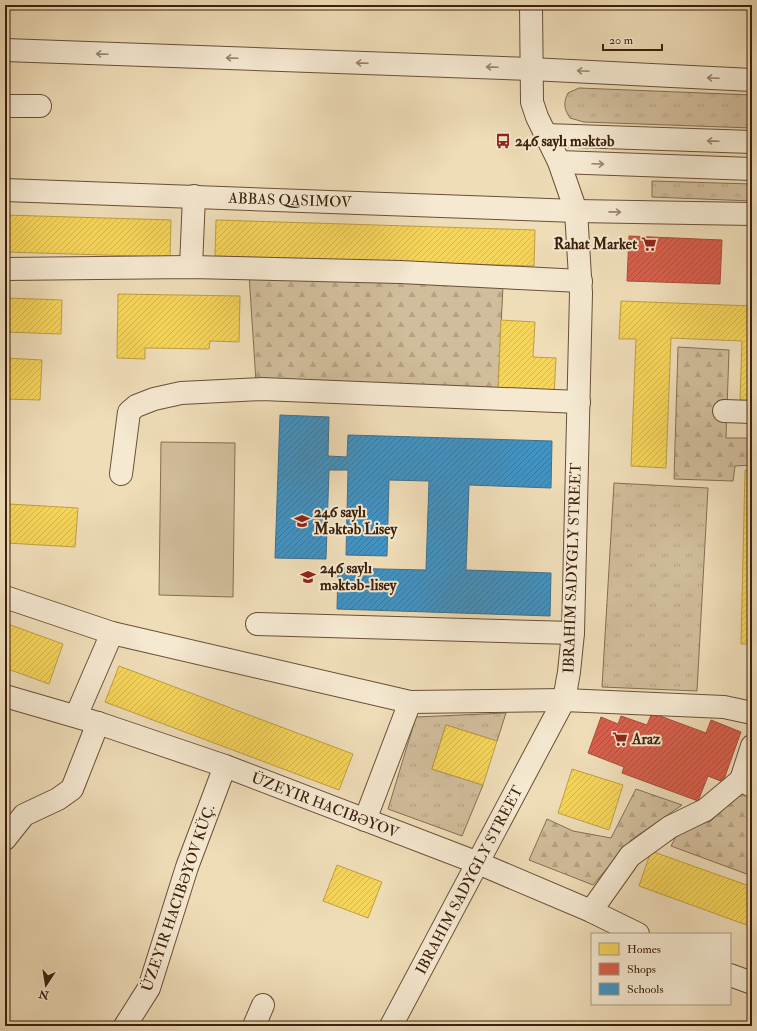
<svg xmlns="http://www.w3.org/2000/svg" width="757" height="1031" font-family="'IM FELL Double Pica',serif">
	<style>
		.grass { fill: url(#grass-tufts); stroke: #866e54 }
		.forest { fill: url(#forest-firs); stroke: #866e54 }
		.garden { fill: #d1bd9b; stroke: #866e54 }
		.homes { fill: url(#homes-hatch); stroke: #be9f44 }
		.shops { fill: url(#shops-hatch); stroke: #a84d3a }
		.schools { fill: url(#schools-hatch); stroke: #41708c }
		.lines { fill: none; stroke-linecap: round; stroke-linejoin: round }
		.minor-casing { stroke: #694f37; stroke-width: 24 }
		.minor { stroke: #f5e9d1; stroke-width: 22 }
		.oneway { stroke: #98846e }
		.labels { text-anchor: middle; stroke-width: 4; stroke-linejoin: round; paint-order: stroke }
		.poi-label { font-size: 15px; font-weight: bold; fill: #3c200c; stroke: #f5e9d1; text-anchor: start }
		.street-label { font-size: 15px; fill: #3c200c; stroke: #f5e9d1 }
	</style>
	<defs>
		<pattern id="grass-tufts" width="24" height="20" patternUnits="userSpaceOnUse"><rect width="24" height="20" fill="#d1bd9b"/><path d="M3 7l-1-3M5 7V3M7 7l1-3M15 17l-1-3M17 17v-4M19 17l1-3" fill="none" stroke="#b4a284"/></pattern>
		<pattern id="forest-firs" width="22" height="20" patternUnits="userSpaceOnUse"><rect width="22" height="20" fill="#d1bd9b"/><path d="M5 1l3.5 6h-7zM16 11l3.5 6h-7z" fill="#b4a284"/></pattern>
		<pattern id="homes-hatch" width="6" height="6" patternUnits="userSpaceOnUse"><rect width="6" height="6" fill="#f6d55c"/><path d="M-1 1l2-2M0 6l6-6M5 7l2-2" fill="none" stroke="#d4b74f"/></pattern>
		<pattern id="shops-hatch" width="6" height="6" patternUnits="userSpaceOnUse"><rect width="6" height="6" fill="#d6604d"/><path d="M-1 1l2-2M0 6l6-6M5 7l2-2" fill="none" stroke="#af4f3e"/></pattern>
		<pattern id="schools-hatch" width="6" height="6" patternUnits="userSpaceOnUse"><rect width="6" height="6" fill="#4393c3"/><path d="M-1 1l2-2M0 6l6-6M5 7l2-2" fill="none" stroke="#39789d"/></pattern>
	</defs>
	<rect width="100%" height="100%" fill="#efddb8"/>
	<filter id="stains"><feTurbulence type="fractalNoise" baseFrequency=".005" numOctaves="4"/><feColorMatrix values="0 0 0 0 .2 0 0 0 0 .09 0 0 0 0 .02 0 0 0 .5 -.17"/></filter>
	<radialGradient id="worn" r=".72"><stop offset=".6" stop-color="#630" stop-opacity="0"/><stop offset="1" stop-color="#630" stop-opacity=".3"/></radialGradient>
	<!-- grass -->
	<g class="grass">
		<path d="M579,88L752,95V128L584,122L570,118C564,109 563,103 568,93Z"/>
		<path d="M652,181L752,184V201L652,197Z"/>
		<path d="M614,483L708,488L697,691L602,687Z"/>
		<path d="M506,713L497,741L446,725L432,769L483,785L462,836L388,809L416,717Z"/>
	</g>
	<!-- forest -->
	<g class="forest">
		<path d="M249,274L503,285L498,393L256,382Z"/>
		<path d="M678,347L729,350L726,438H752V465L735,466L733,481L674,479Z"/>
		<path d="M636,789L682,805L631,840L593,885L529,860L547,819L573,831L611,838Z"/>
		<path d="M742,790L752,796V876L671,846L679,831L711,821Z"/>
	</g>
	<!-- garden -->
	<path class="garden" d="M161,442L235,443L233,597L159,595Z"/>
	<!-- homes -->
	<g class="homes">
		<path d="M5,215L171,220L170,257L5,252Z"/>
		<path d="M216,220L535,230L534,266L215,256Z"/>
		<path d="M118,294L240,296L239,342L210,341L209,349L145,348V359L117,358Z"/>
		<path d="M5,298L62,300L61,334L5,332Z"/>
		<path d="M621,301L752,306V400H740L742,341L671,338L666,468L631,466L636,339H619Z"/>
		<path d="M501,320L535,322L533,357L556,358L554,396L498,393Z"/>
		<path d="M5,358L42,360L40,400L5,399V410Z"/>
		<path d="M745,470H752V644H741Z"/>
		<path d="M9,504L78,508L75,547L7,543Z"/>
		<path d="M5,623L63,644L49,684L5,668Z"/>
		<path d="M119,666L353,754L339,790L105,702Z"/>
		<path d="M446,725L497,741L483,785L432,769Z"/>
		<path d="M572,769L623,785L609,830L558,813Z"/>
		<path d="M651,851L752,887V927L639,886Z"/>
		<path d="M337,865L382,882L368,918L323,901Z"/>
	</g>
	<!-- shops -->
	<g class="shops">
		<path d="M629,236L722,240L720,284L627,281Z"/>
		<path d="M652,713L706,733L711,720L741,732L723,782L708,776L698,801L622,773L624,767L588,753L601,717L618,724L621,716L647,725Z"/>
	</g>
	<!-- schools -->
	<path class="schools" d="M280,415L329,417L328,456L347,457L348,435L552,441L551,488L469,485L466,570L551,573L550,616L337,609L338,568L426,570L429,481L389,480L387,556L346,555L348,470H329L326,559L275,558Z"/>
	<g class="lines">
		<!-- minor casing -->
		<g class="minor-casing">
			<g id="minor">
				<path d="M5,50L531,69L752,80"/>
				<path d="M5,106H40"/>
				<path d="M545,135L752,142"/>
				<path d="M559,162L752,169"/>
				<path d="M5,190L576,211L752,214"/>
				<path d="M191,267L194,196"/>
				<path d="M5,269L191,267L400,272L581,281"/>
				<path d="M724,411L752,412"/>
				<path d="M121,474L129,412L136,406L154,399L181,393L262,389L579,402"/>
				<path d="M5,597L112,633L410,702L564,700L724,707L752,713"/>
				<path d="M257,624L573,633"/>
				<path d="M5,696L98,723L225,766L478,863L591,911L638,934"/>
				<path d="M76,716L112,633"/>
				<path d="M741,780L752,746"/>
				<path d="M365,820L410,702"/>
				<path d="M5,839L24,815L58,799L72,789L98,723"/>
				<path d="M591,911L630,856L670,827L705,810L741,780L752,786"/>
				<path d="M730,975L752,983"/>
				<path d="M125,1026L149,988L187,867L225,766"/>
				<path d="M254,1026L263,1005"/>
				<path d="M391,1026L564,700L569,672L573,633L581,293L576,211L559,162L537,117L532,102L531,5"/>
			</g>
		</g>
		<!-- minor -->
		<use href="#minor" class="minor"/>
	</g>
	<!-- one-way arrows -->
	<defs><path id="oneway-shaft" d="M-6 0H5M1.5-3L5.5 0L1.5 3" fill="none" stroke-width="1.6" stroke-linecap="round" stroke-linejoin="round"/></defs>
	<g class="oneway">
		<use href="#oneway-shaft" transform="translate(102 54) rotate(-178)"/>
		<use href="#oneway-shaft" transform="translate(232 58) rotate(-178)"/>
		<use href="#oneway-shaft" transform="translate(362 63) rotate(-178)"/>
		<use href="#oneway-shaft" transform="translate(492 67) rotate(-178)"/>
		<use href="#oneway-shaft" transform="translate(583 71) rotate(-177)"/>
		<use href="#oneway-shaft" transform="translate(713 78) rotate(-177)"/>
		<use href="#oneway-shaft" transform="translate(713 141) rotate(-178)"/>
		<use href="#oneway-shaft" transform="translate(598 164) rotate(2)"/>
		<use href="#oneway-shaft" transform="translate(615 212) rotate(1)"/>
	</g>
	<!-- icons -->
	<defs>
		<g id="bus-bare" transform="scale(1.2)"><path d="M-5-6H5V4H4V6H2V4H-2V6H-4V4H-5ZM-3.5-4V0h7V-4ZM-3.5 1.2v1.5H-2V1.2ZM2 1.2v1.5H3.5V1.2Z" fill="#8f2418" stroke="#f5e9d1" stroke-width="2.5" paint-order="stroke"/></g>
		<g id="supermarket-bare" transform="scale(1.2)"><path d="M-6-5.5h2.5l.6 2H6L4.5 2H-2.5L-4.4-4H-6ZM-1.5 3.2a1.3 1.3 0 1 0 .1 0ZM3 3.2a1.3 1.3 0 1 0 .1 0Z" fill="#8f2418" stroke="#f5e9d1" stroke-width="2.5" paint-order="stroke"/></g>
		<g id="school-bare" transform="scale(1.2)"><path d="M0-5L7-2L0 1L-7-2ZM-4 1L0 2.5L4 1V4Q0 6-4 4Z" fill="#8f2418" stroke="#f5e9d1" stroke-width="2.5" paint-order="stroke"/></g>
	</defs>
	<g fill-rule="evenodd">
		<use href="#bus-bare" x="503" y="141"/>
		<use href="#supermarket-bare" x="649" y="244"/>
		<use href="#school-bare" x="302" y="521"/>
		<use href="#school-bare" x="308" y="577"/>
		<use href="#supermarket-bare" x="620" y="739"/>
	</g>
	<g class="labels">
		<!-- poi labels -->
		<g class="poi-label">
			<text x="515" y="146">246 saylı mәktәb</text>
			<text x="637" y="249" text-anchor="end">Rahat Market</text>
			<text x="314" y="517">246 saylı<tspan x="314" dy="17">Məktəb Lisey</tspan></text>
			<text x="320" y="573">246 saylı<tspan x="320" dy="17">məktəb-lisey</tspan></text>
			<text x="632" y="744">Araz</text>
		</g>
		<!-- street labels -->
		<g class="street-label">
			<text transform="translate(290 200) rotate(2)" y="5">ABBAS QASIMOV</text>
			<text transform="translate(572 568) rotate(-88)" y="5">IBRAHIM SADYGLY STREET</text>
			<text transform="translate(325 805) rotate(21)" y="5">ÜZEYIR HACIBƏYOV</text>
			<text transform="translate(469 880) rotate(-62)" y="5">IBRAHIM SADYGLY STREET</text>
			<text transform="translate(178 898) rotate(-71)" y="5">ÜZEYIR HACIBƏYOV KÜÇ.</text>
		</g>
	</g>
	<!-- margin -->
	<rect width="757" height="1031" fill="none" stroke="#efddb8" stroke-width="20"/>
	<rect x="6" y="6" width="745" height="1019" fill="none" stroke="#3c200c" stroke-width="2"/>
	<rect x="10" y="10" width="737" height="1011" fill="none" stroke="#3c200c"/>
	<!-- legend -->
	<rect x="591" y="933" width="140" height="72" fill="#f5e9d1" stroke="#ab9982"/>
	<rect x="599" y="943" width="20" height="12" fill="#f6d55c" stroke="#ab9982"/>
	<text x="627" y="953" font-size="12" fill="#3c200c">Homes</text>
	<rect x="599" y="963" width="20" height="12" fill="#d6604d" stroke="#ab9982"/>
	<text x="627" y="973" font-size="12" fill="#3c200c">Shops</text>
	<rect x="599" y="983" width="20" height="12" fill="#4393c3" stroke="#ab9982"/>
	<text x="627" y="993" font-size="12" fill="#3c200c">Schools</text>
	<!-- north arrow -->
	<g transform="translate(46 985) rotate(192)" stroke="#f5e9d1" stroke-width="3" paint-order="stroke">
	<path d="M0-3L7 15L0 10L-7 15Z" fill="#3c200c"/>
	<text y="-6" font-size="11" font-weight="bold" text-anchor="middle" fill="#3c200c">N</text>
	</g>
	<!-- scale -->
	<path d="M603 44v6h59v-6" fill="none" stroke="#3c200c" stroke-width="2"/>
	<text x="609" y="44" font-size="12" fill="#3c200c" stroke="#f5e9d1" stroke-width="3" paint-order="stroke">20 m</text>
	<rect width="100%" height="100%" filter="url(#stains)"/>
	<rect width="100%" height="100%" fill="url(#worn)"/>
</svg>
